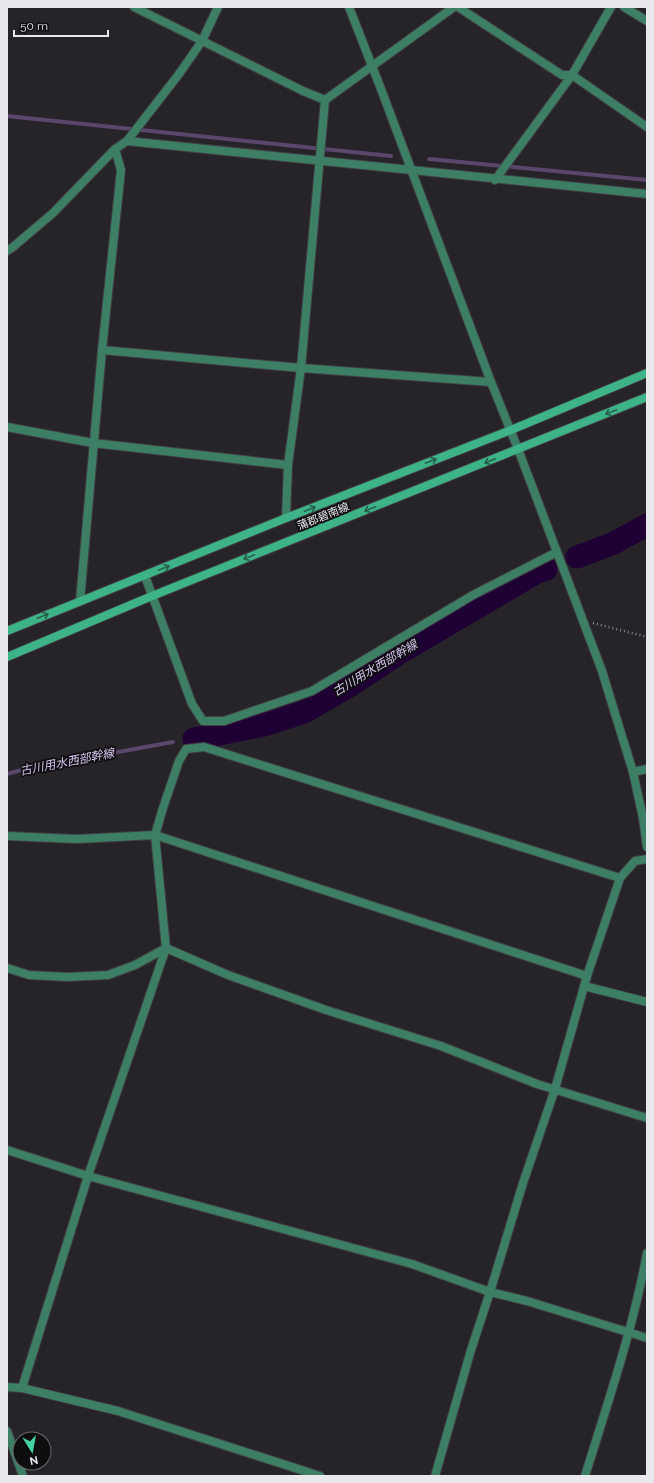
<svg xmlns="http://www.w3.org/2000/svg" width="654" height="1483" font-family="Raleway,'Noto Sans JP',sans-serif">
	<style>
		.lines { fill: none; stroke-linecap: round; stroke-linejoin: round }
		.stream { stroke: #5b466c; stroke-width: 4 }
		.river { stroke: #1e0035; stroke-width: 23 }
		.minor-casing { stroke: #413f44; stroke-width: 10 }
		.tertiary-casing { stroke: #413f44; stroke-width: 10 }
		.secondary-casing { stroke: #413f44; stroke-width: 10 }
		.path { stroke: #8a888d; stroke-width: 2.5; stroke-dasharray: 1 3; stroke-linecap: butt }
		.minor { stroke: #3c7f64; stroke-width: 8 }
		.tertiary { stroke: #3c7f64; stroke-width: 8 }
		.secondary { stroke: #3db387; stroke-width: 8 }
		.oneway { stroke: #26604c }
		.labels { text-anchor: middle; stroke-width: 3.5; stroke-linejoin: round; paint-order: stroke }
		.street-label { font-size: 11px; fill: #e9e8ec; stroke: #0e0d10 }
		.water-label { font-size: 12px; font-style: italic; fill: #d8c5f0; stroke: #0e0d10 }
	</style>
	<rect width="100%" height="100%" fill="#262329"/>
	<g class="lines">
		<!-- stream -->
		<g class="stream">
			<path d="M7,116L391,156"/>
			<path d="M429,159L647,180"/>
			<path d="M7,774L25,769L173,742"/>
		</g>
		<!-- river -->
		<g class="river">
			<path d="M577,557L612,544L647,525"/>
			<path d="M194,739L264,725L304,712L351,685L401,652L537,572L546,569"/>
		</g>
		<!-- minor casing -->
		<g class="minor-casing">
			<g id="minor">
				<path d="M134,7L303,91L325,100"/>
				<path d="M458,7L562,75H572L647,127"/>
				<path d="M624,7L647,21"/>
				<path d="M127,141L647,194"/>
				<path d="M495,180L572,75L611,7"/>
				<path d="M7,251L13,247L53,213L115,149L127,141L179,74L202,41L218,7"/>
				<path d="M102,350L301,368L491,382"/>
				<path d="M7,427L93,443L288,465"/>
				<path d="M286,518L288,465L301,368L325,100L454,7"/>
				<path d="M145,576L192,704L203,721H224L312,691L473,595L557,552"/>
				<path d="M80,601L102,350L121,170L115,149"/>
				<path d="M633,772L647,769"/>
				<path d="M7,836L77,839L155,835L587,976"/>
				<path d="M166,948L228,975L326,1010L441,1046L537,1084L647,1118"/>
				<path d="M7,968L29,975L67,977L108,975L135,965L166,948"/>
				<path d="M584,986L647,1002"/>
				<path d="M7,1150L88,1176L412,1264L490,1292L527,1301L647,1338"/>
				<path d="M22,1388L88,1176L166,948L155,835L163,808L179,761L186,749L204,747L620,878"/>
				<path d="M435,1476L471,1350L490,1292L523,1183L555,1089L587,976L620,878L635,861L647,859"/>
			</g>
		</g>
		<!-- tertiary casing -->
		<g class="tertiary-casing">
			<g id="tertiary">
				<path d="M349,7L381,89L491,382L518,449L602,671L633,772L643,818L647,847"/>
				<path d="M7,1387L22,1388L118,1411L320,1476"/>
				<path d="M7,1431L23,1476"/>
				<path d="M585,1476C608,1402 633,1329 647,1253"/>
			</g>
		</g>
		<!-- secondary casing -->
		<g class="secondary-casing">
			<g id="secondary">
				<path d="M7,631L286,518L511,430L647,373"/>
				<path d="M7,657L152,596L647,397"/>
			</g>
		</g>
		<!-- path -->
		<path class="path" d="M593,623L647,637"/>
		<!-- minor -->
		<use href="#minor" class="minor"/>
		<!-- tertiary -->
		<use href="#tertiary" class="tertiary"/>
		<!-- secondary -->
		<use href="#secondary" class="secondary"/>
	</g>
	<!-- one-way arrows -->
	<defs><path id="oneway-shaft" d="M-6 0H5M1.5-3L5.5 0L1.5 3" fill="none" stroke-width="1.6" stroke-linecap="round" stroke-linejoin="round"/></defs>
	<g class="oneway">
		<use href="#oneway-shaft" transform="translate(611 412) rotate(158)"/>
		<use href="#oneway-shaft" transform="translate(431 461) rotate(-21)"/>
		<use href="#oneway-shaft" transform="translate(490 461) rotate(158)"/>
		<use href="#oneway-shaft" transform="translate(310 509) rotate(-21)"/>
		<use href="#oneway-shaft" transform="translate(370 509) rotate(158)"/>
		<use href="#oneway-shaft" transform="translate(249 557) rotate(158)"/>
		<use href="#oneway-shaft" transform="translate(164 568) rotate(-22)"/>
		<use href="#oneway-shaft" transform="translate(43 616) rotate(-22)"/>
	</g>
	<g class="labels">
		<!-- street labels -->
		<g class="street-label">
			<text transform="translate(323 516) rotate(-22)" y="4">蒲郡碧南線</text>
		</g>
		<!-- water labels -->
		<g class="water-label">
			<text transform="translate(375 668) rotate(-31)" y="4">古川用水西部幹線</text>
			<text transform="translate(67 762) rotate(-11)" y="4">古川用水西部幹線</text>
		</g>
	</g>
	<!-- border -->
	<rect width="654" height="1483" fill="none" stroke="#e9e8ec" stroke-width="16"/>
	<!-- north arrow -->
	<g transform="translate(32 1451) rotate(169)"><circle r="19" fill="#0e0d10" stroke="#666568"/>
	<path d="M0-3L7 15L0 10L-7 15Z" fill="#44d49f"/>
	<text y="-6" font-size="11" font-weight="bold" text-anchor="middle" fill="#e9e8ec">N</text>
	</g>
	<!-- scale -->
	<path d="M14 30v6h94v-6" fill="none" stroke="#e9e8ec" stroke-width="2"/>
	<text x="20" y="30" font-size="12" fill="#e9e8ec" stroke="#0e0d10" stroke-width="3" paint-order="stroke">50 m</text>
</svg>
